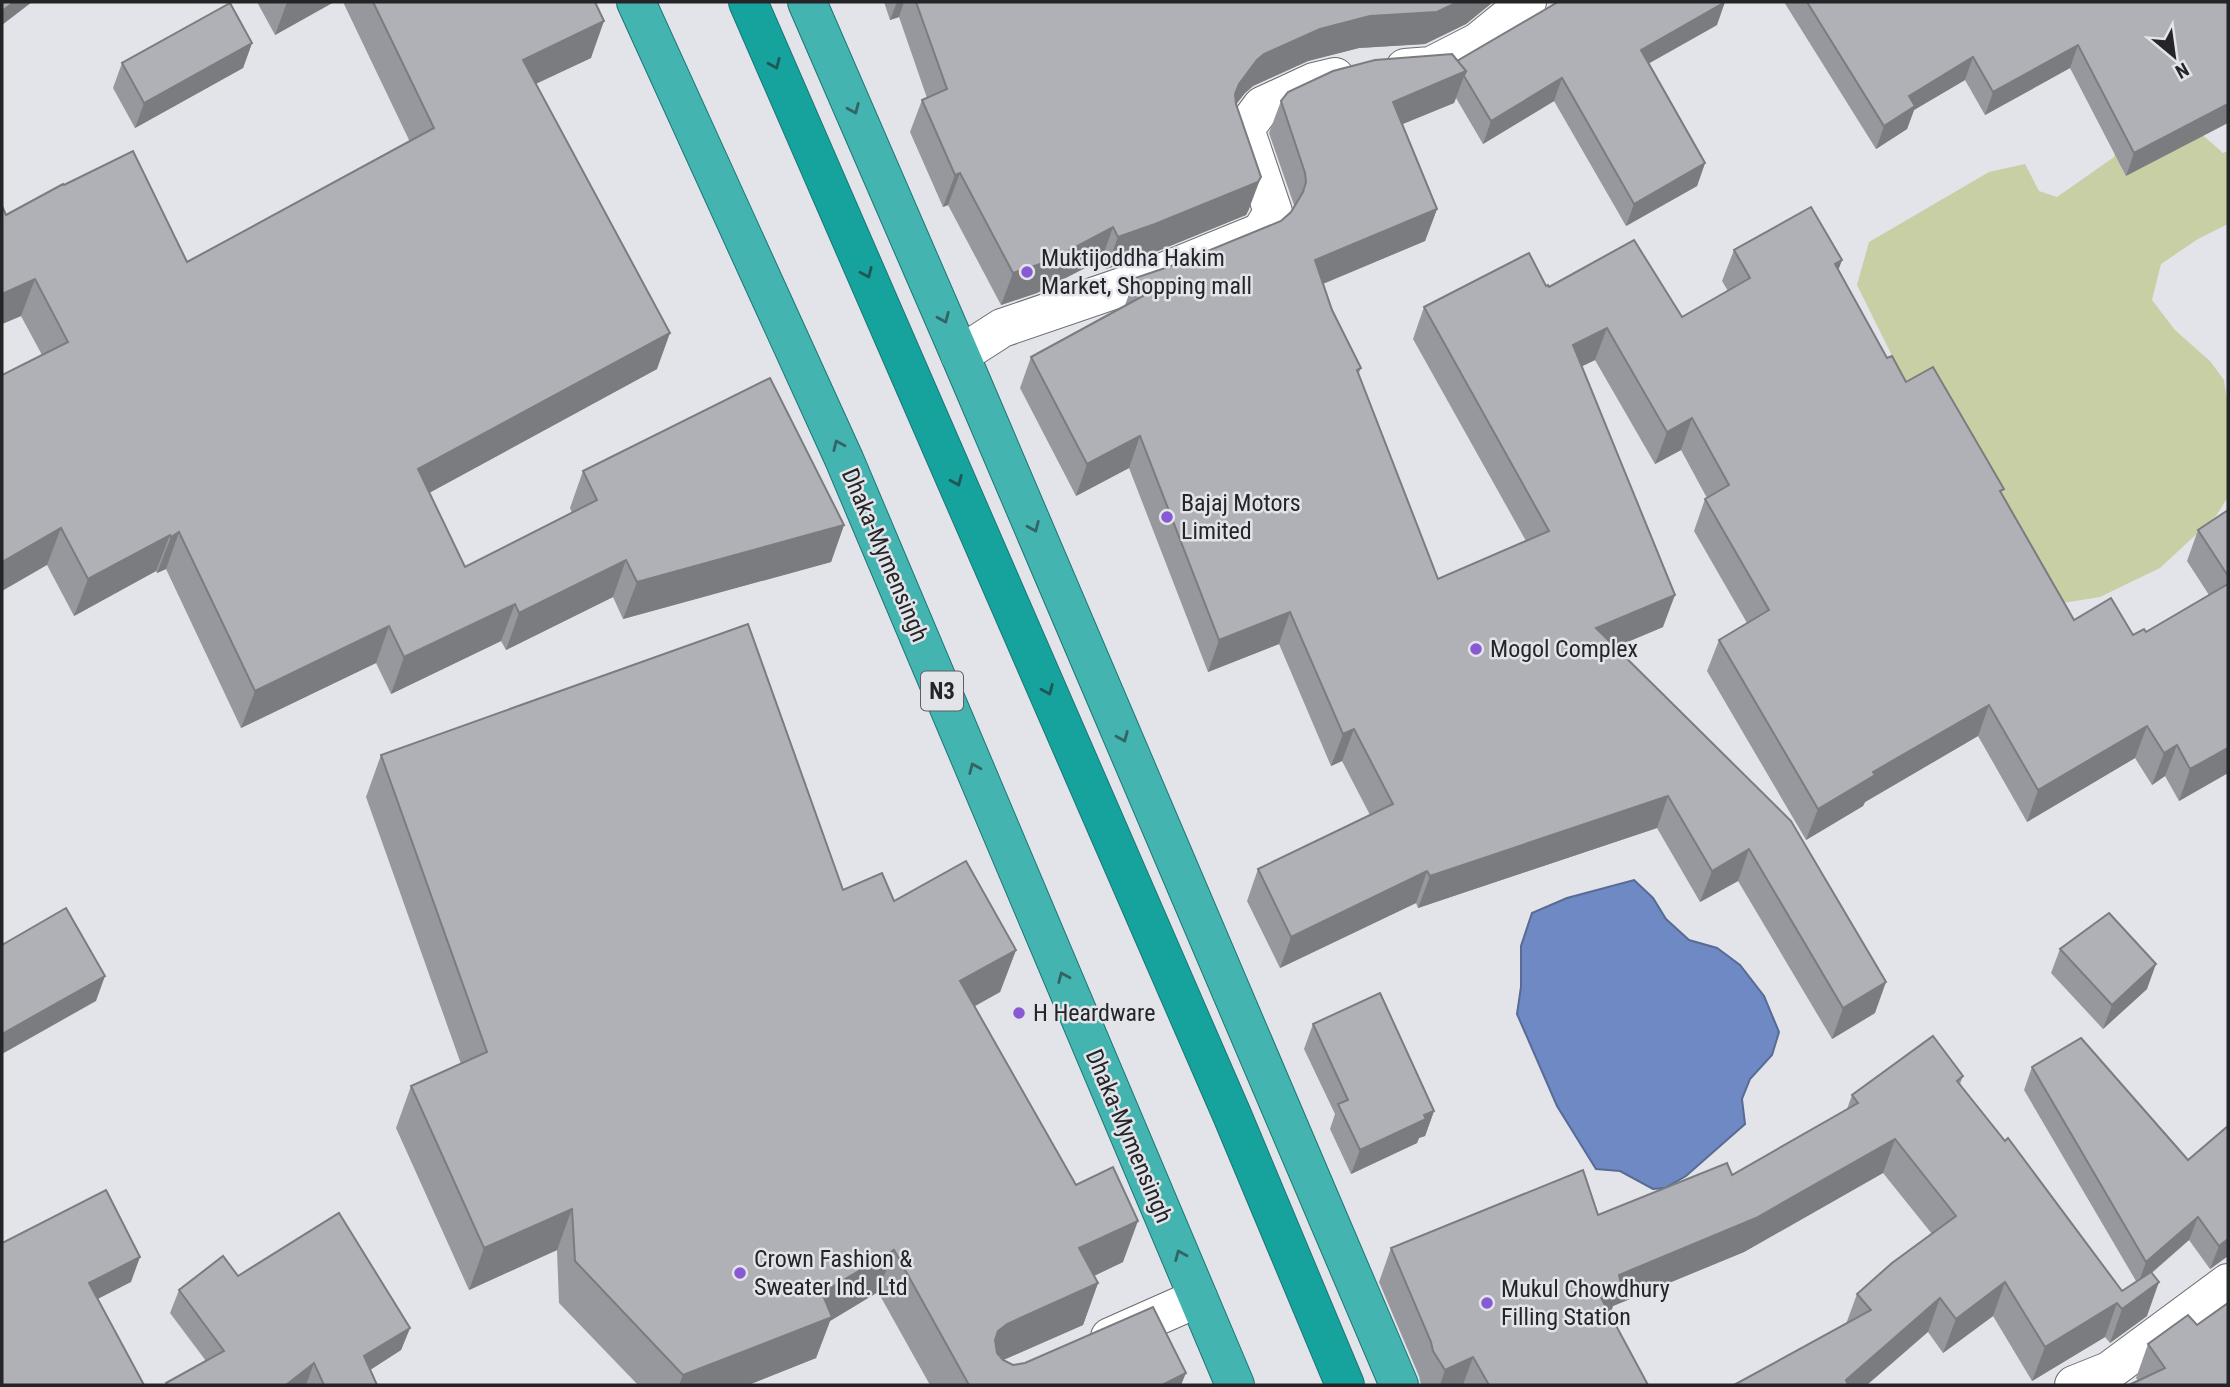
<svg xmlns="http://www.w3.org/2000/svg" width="2230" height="1387" font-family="'Roboto Condensed',sans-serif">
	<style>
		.green { fill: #c9cfa5 }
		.water { fill: #6e89c3; stroke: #586b94; stroke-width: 2 }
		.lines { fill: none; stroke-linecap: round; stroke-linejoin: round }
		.minor-casing { stroke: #6b6c71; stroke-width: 40 }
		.trunk-casing { stroke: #1b7674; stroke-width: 40 }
		.motorway-casing { stroke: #1b7674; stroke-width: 40 }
		.minor { stroke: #fff; stroke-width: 38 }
		.trunk { stroke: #44b4b0; stroke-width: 38 }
		.motorway { stroke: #16a29d; stroke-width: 38 }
		.wall { fill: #96989d }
		.shaded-wall { fill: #7a7c7f }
		.building { fill: #afb1b6; stroke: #7a7c7f; stroke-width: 2 }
		.oneway { stroke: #1f5756 }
		.oneway2 { stroke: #336565 }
		.poi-dot { fill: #8759d3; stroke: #e2e4e9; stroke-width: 2.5 }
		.labels { text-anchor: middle; stroke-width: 5; stroke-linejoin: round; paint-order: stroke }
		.shield { fill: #e2e4e9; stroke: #5e5e61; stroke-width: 2 }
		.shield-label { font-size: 23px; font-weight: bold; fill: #252527 }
		.poi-label { font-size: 24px; fill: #252527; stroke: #e2e4e9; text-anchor: start }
		.street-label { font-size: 24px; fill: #252527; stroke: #e2e4e9 }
	</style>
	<rect width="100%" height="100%" fill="#e2e4e9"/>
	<!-- green -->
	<path class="green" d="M2197,130L2223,153L2228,151V224L2198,239L2161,264L2152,300L2175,330L2210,361L2224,380L2228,406V497L2216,516L2160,568L2100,597L2063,603L1921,398L1904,380L1857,285L1869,242L1989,172L2025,164L2039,191L2057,197L2114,157L2122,134Z"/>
	<!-- water -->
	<path class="water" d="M1634,880L1653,898L1666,919L1689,940L1717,948L1740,965L1764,996L1779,1032L1772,1055L1750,1079L1742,1099L1745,1124L1686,1176L1665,1188L1653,1189L1620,1171L1596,1169L1557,1106L1517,1014L1521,987V946L1532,913L1567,898Z"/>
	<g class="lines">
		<!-- minor casing -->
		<g class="minor-casing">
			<g id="minor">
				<path d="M1405,68L1431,66L1478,42L1527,2"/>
				<path d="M960,355L1002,328L1151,277L1261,232L1273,212L1245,129L1262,106L1314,82L1335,77"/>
				<path d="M1110,1337L1198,1298"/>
				<path d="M2074,1385L2109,1371L2228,1283"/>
			</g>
		</g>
		<!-- trunk casing -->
		<g class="trunk-casing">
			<g id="trunk">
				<path d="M636,2L844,459L1235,1385"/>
				<path d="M807,2L960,355L1399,1385"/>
			</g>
		</g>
		<!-- motorway casing -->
		<g class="motorway-casing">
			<path id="motorway" d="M748,2L1232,1115L1345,1385"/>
		</g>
		<!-- minor -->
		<use href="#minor" class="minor"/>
		<!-- trunk -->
		<use href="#trunk" class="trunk"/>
		<!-- motorway -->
		<use href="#motorway" class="motorway"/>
	</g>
	<!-- wall -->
	<g class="wall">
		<path d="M257,2H334L275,35Z"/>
		<path d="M343,2H595L591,58L536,84L657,369L429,493L465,567L572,513L570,508L583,471L844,525L831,562L623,619L613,597L506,650L501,641L391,694L376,663L241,728L166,569L157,573L156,571L74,616L47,565L42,355L21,316L2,324V206L6,215L64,185L187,262L410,142Z"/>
		<path d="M884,2H1493L1466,24L1425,44L1359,48L1308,61L1253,86L1245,93L1236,104L1249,209L1246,215L1143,257L1106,269L1102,259L1037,293L1001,305L948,205L943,207L910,132L922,100L927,98L899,17L890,20Z"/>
		<path d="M1784,2H2226L2126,176L2070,68L1985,115L1965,80L1914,110L1907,129L1876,149Z"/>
		<path d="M1717,25L1649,63L1705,163L1697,186L1626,226L1554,101L1483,144L1456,98L1454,103L1402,124L1437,209L1425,241L1323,284L1332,310L1361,368L1358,375L1438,579L1526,541L1413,339L1424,307L1546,286L1682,317L1728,291L1722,281L1734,250L1842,260L1838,270L1887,358L2002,495L2074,620L2133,635L2146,632L2209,595L2187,561L2198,530L2228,510V773L2179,801L2165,776L2152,785L2135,758L2027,822L1978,736L1865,802L1863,806L1806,840L1707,671L1719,640L1747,623L1694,531L1705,499L1707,498L1681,450L1655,464L1595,360L1582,366L1663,627L1615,647L1875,1013L1832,1039L1738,881L1700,902L1657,828L1418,908L1416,903L1280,968L1247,901L1258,869L1370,815L1342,761L1331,766L1279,644L1208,672L1129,468L1076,496L1020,388L1031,357L1125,305L1135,278L1171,266L1281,221L1291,212L1294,207V205L1269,133L1281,101L1457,61Z"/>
		<path d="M252,43L243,68L135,128L113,88L122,63Z"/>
		<path d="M381,755L843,890L894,901L1016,950L1000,992L974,1006L1076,1185L1123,1262L1094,1276L1098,1283L1083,1325L1003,1360L1013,1365L1181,1385H930L878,1292L830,1321L816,1358L748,1385H638L559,1303L557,1250L469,1290L396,1128L411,1086L461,1064L366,797Z"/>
		<path d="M2060,949L2147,989L2103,1029L2051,973Z"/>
		<path d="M1313,1024L1434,1111L1425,1136L1419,1138L1417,1143L1351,1174L1330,1129L1335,1114L1304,1049Z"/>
		<path d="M2032,1067L2188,1160L2228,1126V1256L2210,1269L2189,1240L2152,1273L2147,1316L2110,1343L2105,1337L2032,1381L1993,1316L1943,1353L1928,1332L1846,1324L1857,1294L1932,1234L1883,1173L1744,1252L1613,1306L1610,1314L1648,1385H1421L1419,1376L1379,1282L1391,1248L1598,1215L1732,1175L1847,1109L1852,1095L1963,1076L1960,1084L2122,1291L2136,1281L2024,1090Z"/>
		<path d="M238,1276L410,1328L401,1350L370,1370L377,1385H166V1383L206,1361L170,1313L179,1290Z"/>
		<path d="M2197,1325L2228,1385L2138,1381L2136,1378L2148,1344Z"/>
	</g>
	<!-- shaded-wall -->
	<g class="shaded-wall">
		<path d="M14,2H32L2,25V11Z"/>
		<path d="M287,2H334L275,35Z"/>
		<path d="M897,2H904L899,17L890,20Z"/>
		<path d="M1458,2H1493L1466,24L1425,44L1359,48L1308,61L1253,86L1245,93L1227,116L1239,84L1257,60L1264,54L1320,29L1370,16Z"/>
		<path d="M1725,2L1717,25L1632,73L1641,50Z"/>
		<path d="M604,21L591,58L509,96L523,60Z"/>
		<path d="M252,43L243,68L135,128L144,103Z"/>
		<path d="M2078,45L2070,68L1985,115L1993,92Z"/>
		<path d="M1973,57L1965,80L1914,110L1907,129L1876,149L1884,126L1909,96Z"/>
		<path d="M1466,71L1454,103L1381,133L1393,102Z"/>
		<path d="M1562,78L1554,101L1483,144L1491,121Z"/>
		<path d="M2228,104V123L2126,176L2134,153Z"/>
		<path d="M1705,163L1697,186L1626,226L1634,204Z"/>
		<path d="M960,173L948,205L943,207L955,175Z"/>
		<path d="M1261,177L1249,209L1246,215L1143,257L1106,269L1118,237Z"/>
		<path d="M1437,209L1425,241L1303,292L1315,260Z"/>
		<path d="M1113,227L1102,259L1037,293L1001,305L1013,273Z"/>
		<path d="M1842,260L1830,292L1835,264Z"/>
		<path d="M35,279L21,316L2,324V294Z"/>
		<path d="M1607,328L1595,360L1562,376L1573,345Z"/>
		<path d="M670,333L657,369L405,506L418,469Z"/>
		<path d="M1692,418L1681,450L1655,464L1667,432Z"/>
		<path d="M1140,436L1129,468L1076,496L1087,464Z"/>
		<path d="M844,525L831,562L623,619L637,582Z"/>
		<path d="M61,528L47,565L2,591V562Z"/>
		<path d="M179,532L166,569L157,573L171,537Z"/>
		<path d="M170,535L156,571L74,616L88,579Z"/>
		<path d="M626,560L613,597L506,650L519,613Z"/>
		<path d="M1675,595L1663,627L1585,660L1596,628Z"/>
		<path d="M515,604L501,641L391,694L404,657Z"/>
		<path d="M1290,612L1279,644L1208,672L1219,640Z"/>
		<path d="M389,626L376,663L241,728L255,691Z"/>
		<path d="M1989,705L1978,736L1865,802L1863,806L1806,840L1818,809L1873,772Z"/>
		<path d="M2147,726L2135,758L2027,822L2038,790Z"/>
		<path d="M1354,729L1342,761L1331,766L1343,734Z"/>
		<path d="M2177,745L2165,776L2152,785L2164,753Z"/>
		<path d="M2228,748V773L2179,801L2190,769Z"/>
		<path d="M1668,796L1657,828L1418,908L1430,876Z"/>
		<path d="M1749,849L1738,881L1700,902L1712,871Z"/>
		<path d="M1427,871L1416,903L1280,968L1291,937Z"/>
		<path d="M1016,950L1000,992L945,1023L960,981Z"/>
		<path d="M2156,964L2147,989L2103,1029L2112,1005Z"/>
		<path d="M105,976L96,1001L2,1054V1034Z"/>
		<path d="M1886,982L1875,1013L1832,1039L1843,1008Z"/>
		<path d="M1434,1111L1425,1136L1419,1138L1417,1143L1351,1174L1360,1150Z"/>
		<path d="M1895,1139L1883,1173L1744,1252L1613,1306L1609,1317L1599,1294L1619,1275Z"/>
		<path d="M572,1209L557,1250L469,1290L484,1248Z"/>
		<path d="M2198,1217L2189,1240L2138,1284L2146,1262Z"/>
		<path d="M1138,1221L1123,1262L1064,1290L1079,1248Z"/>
		<path d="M2228,1239V1256L2210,1269L2219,1246Z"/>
		<path d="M894,1250L878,1292L830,1321L816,1358L748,1385H679L683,1375Z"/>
		<path d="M140,1257L131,1282L80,1308L89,1283Z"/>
		<path d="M2005,1282L1993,1316L1943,1353L1956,1319Z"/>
		<path d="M2159,1282L2147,1316L2110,1343L2122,1309Z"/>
		<path d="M1098,1283L1083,1325L992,1365L983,1373L998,1331L1007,1324Z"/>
		<path d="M1940,1298L1928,1332L1867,1385H1844L1846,1380Z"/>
		<path d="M2117,1303L2105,1337L2032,1381L2045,1347Z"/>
		<path d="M410,1328L401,1350L356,1379L364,1356Z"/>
		<path d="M1473,1357L1463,1385H1440L1445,1370Z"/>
		<path d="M314,1363L306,1385H286Z"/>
		<path d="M1186,1373L1181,1385H1163L1164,1384Z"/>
	</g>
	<!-- building -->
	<g class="building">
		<path d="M2,2H14L2,11Z"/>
		<path d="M373,2H595L604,21L523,60L670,333L418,469L465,567L597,500L583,471L770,378L844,525L637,582L626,560L519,613L515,604L404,657L389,626L255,691L179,532L171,537L170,535L88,579L61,528L2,562V375L68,342L35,279L2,294V206L6,215L63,184L64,185L133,151L187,262L434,128Z"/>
		<path d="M916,2H1458L1437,12L1370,16L1320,29L1264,54L1257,60L1239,84L1235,94L1236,104L1261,177L1258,182L1155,224L1118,237L1113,227L1049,261L1013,273L960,173L955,175L922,100L947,89Z"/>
		<path d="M1558,2H1725L1641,50L1705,163L1634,204L1562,78L1491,121L1464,76L1466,71L1457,61Z"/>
		<path d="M1807,2H2226L2228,4V104L2134,153L2078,45L1993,92L1973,57L1909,96L1915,106L1884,126Z"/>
		<path d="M230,3L252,43L144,103L122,63Z"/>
		<path d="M1452,54L1466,71L1393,102L1437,209L1315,260L1332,310L1361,368L1357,370L1438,579L1549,531L1424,307L1529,253L1546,286L1548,285L1549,287L1634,240L1682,317L1750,278L1734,250L1811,207L1842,260L1835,264L1887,358L1892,356L1906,382L1933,367L2004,489L2000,491L2074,620L2111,598L2133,635L2144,629L2146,632L2228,584V748L2190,769L2177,745L2164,753L2147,726L2038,790L1989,705L1873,772L1875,775L1818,809L1719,640L1769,610L1705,499L1729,485L1692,418L1667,432L1607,328L1573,345L1675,595L1596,628L1791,821L1886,982L1843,1008L1749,849L1712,871L1668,796L1430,876L1427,871L1291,937L1258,869L1393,804L1354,729L1343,734L1290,612L1219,640L1140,436L1087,464L1031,357L1143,296L1135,278L1171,266L1281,221L1291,212L1303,192L1306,182L1305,173L1281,101L1288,92L1333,71L1375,60Z"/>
		<path d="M2228,510V576L2198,530Z"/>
		<path d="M748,624L843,890L882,873L894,901L966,861L1016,950L960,981L1076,1185L1113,1167L1138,1221L1079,1248L1098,1283L1007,1324L998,1331L995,1340L997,1353L1003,1360L1013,1365L1025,1363L1153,1307L1186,1373L1164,1384L1165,1385H969L894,1250L822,1293L832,1317L683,1375L575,1261L572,1209L484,1248L411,1086L487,1052L381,755Z"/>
		<path d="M66,908L105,976L2,1034V945Z"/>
		<path d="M2109,913L2156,964L2112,1005L2060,949Z"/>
		<path d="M1380,993L1434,1111L1424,1115L1426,1119L1360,1150L1338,1104L1348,1100L1313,1024Z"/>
		<path d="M1933,1036L1963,1076L1957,1081L2005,1141L2008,1138L2122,1291L2151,1272L2159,1282L2122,1309L2117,1303L2045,1347L2005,1282L1956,1319L1940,1298L1846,1380L1848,1385H1734L1871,1310L1857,1294L1892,1263L1956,1216L1895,1139L1756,1218L1619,1275L1621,1283L1599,1294L1648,1385H1489L1473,1357L1445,1370L1433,1351L1431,1342L1391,1248L1583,1170L1598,1215L1727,1163L1732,1175L1858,1103L1852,1095Z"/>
		<path d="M2081,1038L2188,1160L2228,1126V1239L2219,1246L2198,1217L2146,1262L2032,1067Z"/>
		<path d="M106,1190L140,1257L89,1283L144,1385H2V1243Z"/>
		<path d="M339,1213L410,1328L364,1356L377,1385H324L314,1363L286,1385H167L166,1383L224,1351L179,1290L223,1256L238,1276Z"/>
		<path d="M2228,1303V1385H2129L2165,1368L2148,1344L2188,1315L2197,1325Z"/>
	</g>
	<!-- one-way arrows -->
	<defs><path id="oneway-chevron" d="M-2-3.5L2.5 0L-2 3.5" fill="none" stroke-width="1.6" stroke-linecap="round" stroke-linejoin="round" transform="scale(1.75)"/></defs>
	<g class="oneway">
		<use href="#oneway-chevron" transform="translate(775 64) rotate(66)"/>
		<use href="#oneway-chevron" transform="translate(867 273) rotate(66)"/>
		<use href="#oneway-chevron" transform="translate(957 481) rotate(67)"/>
		<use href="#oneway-chevron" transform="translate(1048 690) rotate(67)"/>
	</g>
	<g class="oneway2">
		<use href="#oneway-chevron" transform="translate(854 109) rotate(67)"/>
		<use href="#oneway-chevron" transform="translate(944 318) rotate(67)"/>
		<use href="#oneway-chevron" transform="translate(838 445) rotate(-114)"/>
		<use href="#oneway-chevron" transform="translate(1034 527) rotate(67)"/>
		<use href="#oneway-chevron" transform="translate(1123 737) rotate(67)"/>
		<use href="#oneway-chevron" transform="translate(974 768) rotate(-113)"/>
		<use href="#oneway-chevron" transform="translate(1063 977) rotate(-113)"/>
		<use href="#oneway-chevron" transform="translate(1180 1255) rotate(-113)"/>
	</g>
	<!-- markers -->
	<g class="poi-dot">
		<circle cx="1027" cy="272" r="7"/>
		<circle cx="1167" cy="517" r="7"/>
		<circle cx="1476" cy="649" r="7"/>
		<circle cx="1019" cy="1013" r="7"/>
		<circle cx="740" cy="1273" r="7"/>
		<circle cx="1487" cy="1303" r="7"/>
	</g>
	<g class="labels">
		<!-- shield labels -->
		<rect class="shield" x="921" y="671.5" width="42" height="39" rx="5"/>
		<g class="shield-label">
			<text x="942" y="699">N3</text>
		</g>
		<!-- poi labels -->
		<g class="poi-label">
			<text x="1041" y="266">Muktijoddha Hakim<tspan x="1041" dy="28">Market, Shopping mall</tspan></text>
			<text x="1181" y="511">Bajaj Motors<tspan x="1181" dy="28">Limited</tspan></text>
			<text x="1490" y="657">Mogol Complex</text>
			<text x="1033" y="1021">H Heardware</text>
			<text x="754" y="1267">Crown Fashion &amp;<tspan x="754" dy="28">Sweater Ind. Ltd</tspan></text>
			<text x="1501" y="1297">Mukul Chowdhury<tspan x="1501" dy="28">Filling Station</tspan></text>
		</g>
		<!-- street labels -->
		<g class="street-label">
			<text transform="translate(885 555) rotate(67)" y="8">Dhaka-Mymensingh</text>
			<text transform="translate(1129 1136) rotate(67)" y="8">Dhaka-Mymensingh</text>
		</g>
	</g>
	<!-- border -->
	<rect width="2230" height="1387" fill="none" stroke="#252527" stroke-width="7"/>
	<!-- north arrow -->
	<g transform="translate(2174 56) rotate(151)" stroke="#e2e4e9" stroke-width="5" paint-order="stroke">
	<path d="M0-5L12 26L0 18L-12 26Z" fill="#252527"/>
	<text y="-10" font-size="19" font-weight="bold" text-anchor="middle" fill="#252527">N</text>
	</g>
</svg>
